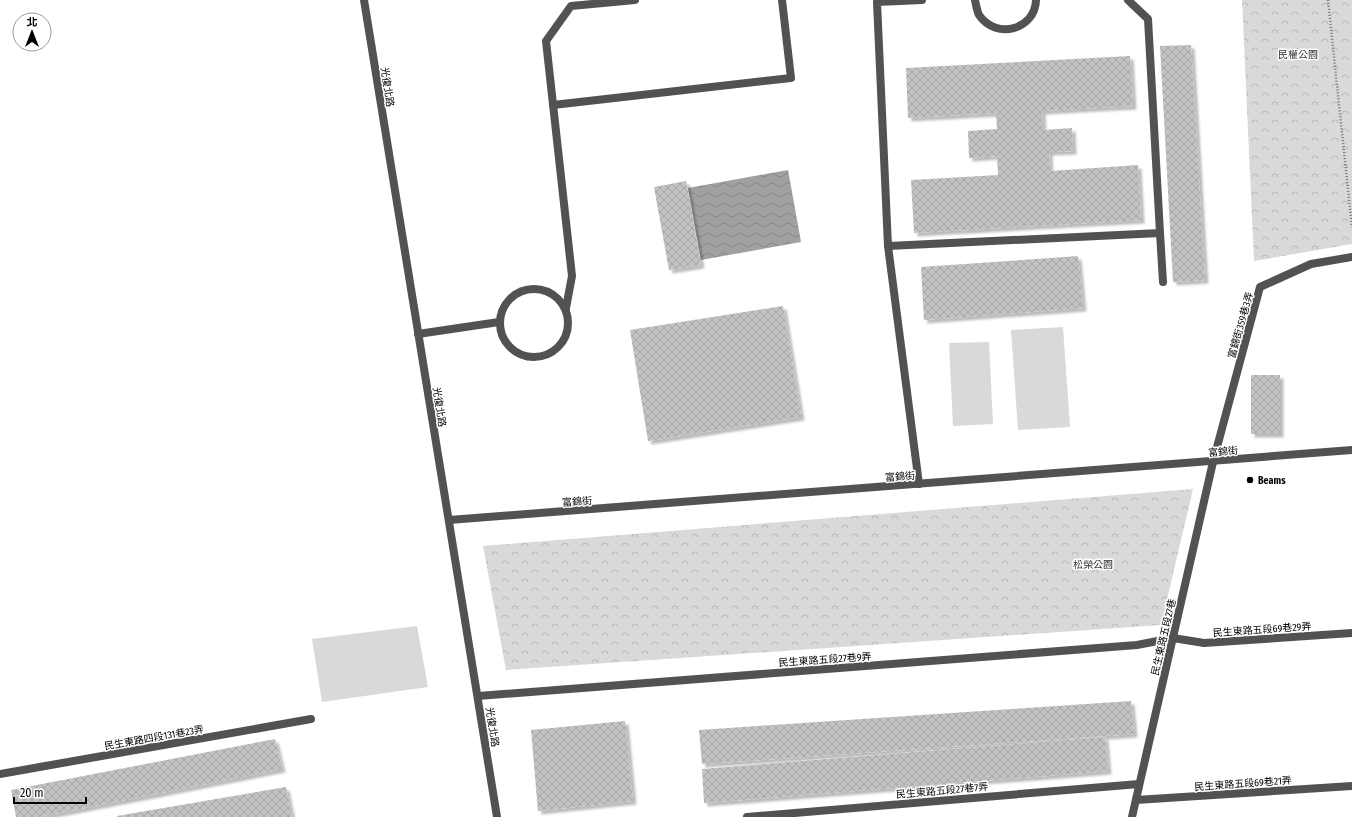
<svg xmlns="http://www.w3.org/2000/svg" width="1352" height="817" font-family="'Fira Sans Condensed','Noto Sans TC',sans-serif">
	<style>
		.park { fill: url(#park-crowns) }
		.garden { fill: #d9d9d9 }
		.water { fill: url(#water-waves) }
		.building { fill: url(#building-cross-hatch); filter: url(#shadow) }
		.lines { fill: none; stroke-linecap: round; stroke-linejoin: round }
		.path { stroke: #747474; stroke-width: 2.5; stroke-dasharray: 1 2; stroke-linecap: butt }
		.service { stroke: #525252; stroke-width: 8 }
		.pedestrian { stroke: #525252; stroke-width: 8 }
		.minor { stroke: #525252; stroke-width: 8 }
		.tertiary { stroke: #525252; stroke-width: 8 }
		.poi-dot { fill: #000; stroke: #fff; stroke-width: 1.5 }
		.labels { text-anchor: middle; stroke-width: 3; stroke-linejoin: round; paint-order: stroke }
		.park-label { font-size: 10px; fill: #303030; stroke: #fff }
		.street-label { font-size: 10px; fill: #000; stroke: #fff }
		.poi-label { font-size: 10px; font-weight: bold; fill: #000; stroke: #fff; text-anchor: start }
	</style>
	<defs>
		<pattern id="park-crowns" width="20" height="18" patternUnits="userSpaceOnUse"><rect width="20" height="18" fill="#d9d9d9"/><path d="M2 6a3 3 0 1 1 6 0M12 15a3 3 0 1 1 6 0" fill="none" stroke="#b8b8b8"/></pattern>
		<pattern id="water-waves" width="16" height="10" patternUnits="userSpaceOnUse"><rect width="16" height="10" fill="#a0a0a0"/><path d="M0 5q4-4 8 0t8 0" fill="none" stroke="#888"/></pattern>
		<pattern id="building-cross-hatch" width="8" height="8" patternUnits="userSpaceOnUse"><rect width="8" height="8" fill="#c2c2c2"/><path d="M0 0l8 8M0 8l8-8" fill="none" stroke="#a5a5a5"/></pattern>
		<filter id="shadow"><feDropShadow dx="3.5" dy="3.5" stdDeviation="1" flood-color="#0004"/></filter>
	</defs>
	<rect width="100%" height="100%" fill="#fff"/>
	<!-- park -->
	<g class="park">
		<path d="M1242,0H1352V244L1254,261Z"/>
		<path d="M1193,489L1161,625L506,670L483,546Z"/>
	</g>
	<!-- garden -->
	<g class="garden">
		<path d="M1063,327L1070,427L1018,430L1011,330Z"/>
		<path d="M989,342L993,424L953,426L949,343Z"/>
		<path d="M417,626L428,687L322,702L312,639Z"/>
	</g>
	<!-- water -->
	<path class="water" d="M788,170L801,242L701,260L688,188Z"/>
	<!-- building -->
	<g class="building">
		<path d="M1191,45L1205,280L1173,282L1160,46Z"/>
		<path d="M1130,56L1133,106L1042,111L1043,130L1072,128L1073,151L1049,152L1050,171L1138,165L1141,220L914,233L911,180L998,175L997,156L969,158L968,131L997,129L996,113L908,118L906,68Z"/>
		<path d="M686,181L701,265L669,270L654,187Z"/>
		<path d="M1078,256L1083,308L924,320L921,267Z"/>
		<path d="M783,306L801,417L648,441L630,330Z"/>
		<rect x="1251" y="375" width="29" height="59"/>
		<path d="M1131,701L1134,734L702,764L699,730Z"/>
		<path d="M625,721L633,801L538,811L531,730Z"/>
		<path d="M1105,737L1108,771L704,803L702,769Z"/>
		<path d="M275,739L282,769L39,817H16L11,790Z"/>
		<path d="M286,787L292,817H117V816Z"/>
	</g>
	<g class="lines">
		<!-- path -->
		<path class="path" d="M1328,0L1352,227"/>
		<!-- service -->
		<g class="service">
			<path d="M975,0C976,5 977,11 979,15C996,40 1035,30 1036,0"/>
			<path d="M553,105L791,78L782,0"/>
			<path d="M1160,233L1163,282"/>
			<path d="M888,246L1160,233L1148,19L1128,0"/>
			<circle cx="534" cy="323" r="34"/>
			<path d="M566,308L572,276L546,41L571,6L635,0"/>
			<path d="M418,334L499,322"/>
			<path d="M919,484L888,246L877,2L922,0"/>
			<path d="M0,774L311,719"/>
			<path d="M1132,817L1213,462L1260,287L1311,264L1352,257"/>
		</g>
		<!-- pedestrian -->
		<path class="pedestrian" d="M747,817L1139,784"/>
		<!-- minor -->
		<g class="minor">
			<path d="M449,520L1352,450"/>
			<path d="M478,696L1137,645L1173,638L1204,643L1352,633"/>
			<path d="M1136,800L1352,786"/>
		</g>
		<!-- tertiary -->
		<path class="tertiary" d="M364,0L497,817"/>
	</g>
	<!-- markers -->
	<circle class="poi-dot" cx="1250" cy="480" r="4"/>
	<g class="labels">
		<!-- park labels -->
		<g class="park-label">
			<text x="1298" y="58">民權公園</text>
			<text x="1093" y="568">松榮公園</text>
		</g>
		<!-- street labels -->
		<g class="street-label">
			<text transform="translate(388 87) rotate(81)" y="4">光復北路</text>
			<text transform="translate(1240 325) rotate(-74)" y="4">富錦街359巷3弄</text>
			<text transform="translate(440 407) rotate(81)" y="4">光復北路</text>
			<text transform="translate(1223 451) rotate(-5)" y="4">富錦街</text>
			<text transform="translate(900 476) rotate(-4)" y="4">富錦街</text>
			<text transform="translate(577 501) rotate(-4)" y="4">富錦街</text>
			<text transform="translate(1262 629) rotate(-4)" y="4">民生東路五段69巷29弄</text>
			<text transform="translate(1163 637) rotate(-77)" y="4">民生東路五段27巷</text>
			<text transform="translate(825 659) rotate(-4)" y="4">民生東路五段27巷9弄</text>
			<text transform="translate(493 727) rotate(81)" y="4">光復北路</text>
			<text transform="translate(154 737) rotate(-10)" y="4">民生東路四段131巷23弄</text>
			<text transform="translate(1243 783) rotate(-4)" y="4">民生東路五段69巷21弄</text>
			<text transform="translate(942 790) rotate(-5)" y="4">民生東路五段27巷7弄</text>
		</g>
		<!-- poi labels -->
		<g class="poi-label">
			<text x="1258" y="484">Beams</text>
		</g>
	</g>
	<!-- north arrow -->
	<g transform="translate(32 32)"><circle r="19" fill="#ffffff" stroke="#999999"/>
	<path d="M0-3L7 15L0 10L-7 15Z" fill="#000000"/>
	<text y="-6" font-size="11" font-weight="bold" text-anchor="middle" fill="#000000">北</text>
	</g>
	<!-- scale -->
	<path d="M14 797v6h72v-6" fill="none" stroke="#000000" stroke-width="2"/>
	<text x="20" y="797" font-size="12" fill="#000000" stroke="#ffffff" stroke-width="3" paint-order="stroke">20 m</text>
</svg>
